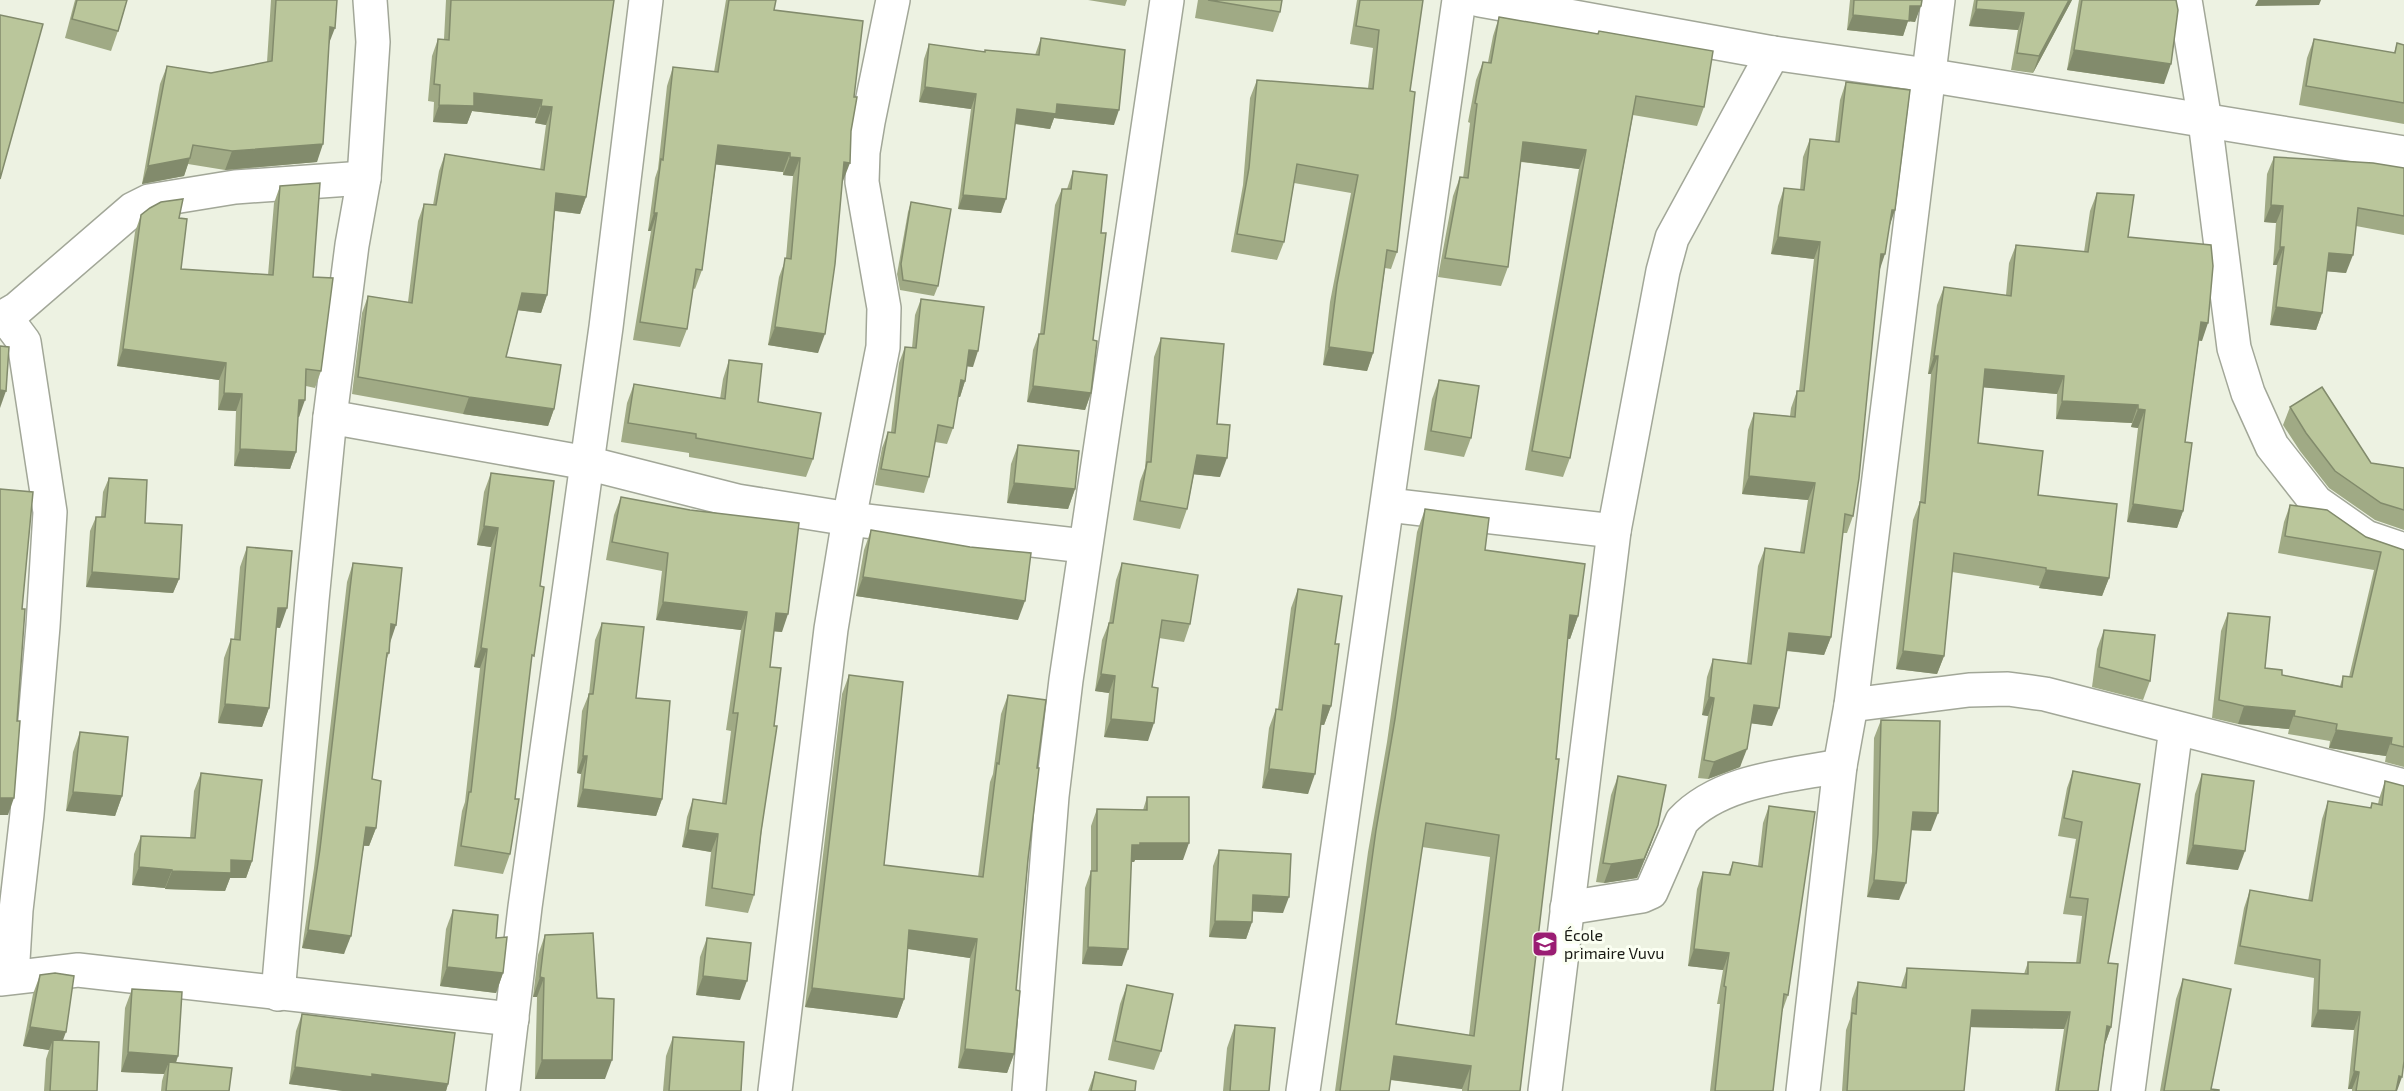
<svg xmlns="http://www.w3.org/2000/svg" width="2404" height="1091" font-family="'Exo 2',sans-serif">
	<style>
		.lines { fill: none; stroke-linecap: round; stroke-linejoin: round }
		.minor-casing { stroke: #a2a798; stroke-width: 36 }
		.minor { stroke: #fff; stroke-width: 33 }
		.wall { fill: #a0aa85; fill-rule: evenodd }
		.shaded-wall { fill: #828b6c }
		.building { fill: #bac69b; stroke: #828b6c; stroke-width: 1.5; fill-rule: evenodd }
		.labels { text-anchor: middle; stroke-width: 6; stroke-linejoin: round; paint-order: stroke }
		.poi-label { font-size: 16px; fill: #181914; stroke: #fbfff2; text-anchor: start }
	</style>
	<rect width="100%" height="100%" fill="#edf2e2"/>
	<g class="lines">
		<!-- minor casing -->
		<g class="minor-casing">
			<g id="minor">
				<path d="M1480,0L1773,53L1927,75L2404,153"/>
				<path d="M2185,0L2205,121L2234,348L2248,393L2272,446L2316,502L2366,537L2404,550"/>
				<path d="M0,318L12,326L24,342L50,512L43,626L27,814L16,910L12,977"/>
				<path d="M1,318L17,309L133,209L149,201L235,187L364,178"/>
				<path d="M330,417L352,245L364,178L373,42L370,0"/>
				<path d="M1388,505L1614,531"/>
				<path d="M1851,705L1969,690L2008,689L2045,694L2404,786"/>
				<path d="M1567,908L1642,896L1651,892L1682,821C1720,780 1788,776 1840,766"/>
				<path d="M0,979L78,970L512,1019"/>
				<path d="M278,994L312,600L330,417L587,463L737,501L849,519L1084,546"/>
				<path d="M503,1091L525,907L606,327L646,0"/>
				<path d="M775,1091L831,629L849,519L883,347L884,308L862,182L863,152L868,122L893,0"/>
				<path d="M1029,1091L1052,796L1066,680L1167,0"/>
				<path d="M1303,1091L1459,0"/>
				<path d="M1545,1091L1614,531L1663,271L1672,238L1773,53"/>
				<path d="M1803,1091L1840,766L1851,705L1938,0"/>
				<path d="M2128,1091L2176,728"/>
			</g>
		</g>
		<!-- minor -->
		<use href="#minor" class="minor"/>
	</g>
	<!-- wall -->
	<g class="wall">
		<path d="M75,0H127L118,31L111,51L65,38Z"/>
		<path d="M271,0H337L329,45L317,162L225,170L188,164L184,176L142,184L160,84L167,66L211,73L267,62Z"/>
		<path d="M446,0H614L586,197L580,214L555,211L547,295L541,313L518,310L506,357L554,409L548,426L463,414L352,394L362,313L368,296L408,302L418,221L424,204L433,205L439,171L445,154L540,170L546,125L535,123L536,118L472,111L467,124L433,122L434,102L428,101L432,56L438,39H444Z"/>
		<path d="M726,0H776L774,10L843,181H842L818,353L768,345L779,277L786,258L793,176L783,175V172L716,164L702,270L695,289L693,288L687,329L680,347L633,340L651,231H648L655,178L658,169L667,86L673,67L714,72Z"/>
		<path d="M1088,0H1127L1125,6Z"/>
		<path d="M1198,0H1282L1280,12L1273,32L1195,18Z"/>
		<path d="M1357,0H1423L1410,91L1397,252L1391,269L1385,268L1373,353L1367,371L1323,365L1330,302L1351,193L1294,183L1284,242L1277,260L1231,252L1243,185L1250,98L1257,80L1368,88L1373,48L1350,44Z"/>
		<path d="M1850,0H1922L1915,22L1908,21L1903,36L1847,30Z"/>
		<path d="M1974,0H2072L2033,73L2011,70L2018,30L1969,26Z"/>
		<path d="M2079,0H2176L2164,84L2067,70Z"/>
		<path d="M1499,17L1598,34L1599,31L1704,107L1697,126L1633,115L1570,458L1563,477L1525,470L1579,169L1521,162L1508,267L1501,286L1438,277L1453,196L1460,177L1463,178L1470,123L1468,122L1476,80L1483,62H1488L1493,36Z"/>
		<path d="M1041,38L1114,125L1054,118L1050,129L1015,124L1001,213L958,209L971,109L919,102L924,59L929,44L984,52L1035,55Z"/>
		<path d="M2314,39L2394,53L2397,43L2404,45V124L2299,105L2307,58Z"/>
		<path d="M1846,82L1889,228L1879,270L1853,516L1847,533H1843L1831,637L1824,655L1786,651L1772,726L1751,723L1740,767L1708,779L1698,778L1708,716L1702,715L1707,677L1713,659L1747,663L1758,566L1765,548L1800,552L1808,500L1742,494L1748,430L1754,413L1790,416L1791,408L1797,391H1799L1814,259L1771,254L1778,206L1784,188L1800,190L1803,157L1810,139L1835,142L1840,100Z"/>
		<path d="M2274,157L2404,168V235L2356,226L2346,273L2327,271L2322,313L2316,330L2270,325L2277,265H2273L2276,223L2264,222L2267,174Z"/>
		<path d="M1073,171L1101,233L1093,340L1091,393L1085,410L1027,402L1033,350L1039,334H1040L1055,205L1062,189H1067Z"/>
		<path d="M280,186L313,277L321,371L315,388L306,386L299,417H298L296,452L290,469L234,466L236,411L218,410L219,380L117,366L135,232L141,215L179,218L181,269L268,275L274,203Z"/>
		<path d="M2097,193L2202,341L2199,340L2185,442L2183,511L2177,528L2127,522L2138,428L2131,427L2132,423L2056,419L2057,394L1983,387L1978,443L2038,495L2109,578L2102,596L2039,588L2040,586L1952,572L1944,656L1937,674L1896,669L1913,520L1920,502L1931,374H1928L1937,305L1944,287L2006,295L2009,263L2016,245L2084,252L2090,211Z"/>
		<path d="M911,202L938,286L934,296L900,290L897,274L908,212Z"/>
		<path d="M921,299L973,367L967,366L965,381L960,397H958L953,428L947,444L935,442L929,477L924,493L875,485L882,448L888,432H891L899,363L905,347L912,348L915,315Z"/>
		<path d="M1161,338L1217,424L1220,477L1194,474L1187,509L1180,529L1133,520L1140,481L1145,468L1154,357Z"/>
		<path d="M729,360L758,402L813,459L806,477L689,457V453L621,442L627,403L634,384L720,399L723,379Z"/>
		<path d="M1439,380L1471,438L1464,457L1424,450L1432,399Z"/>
		<path d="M2290,407L2371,463L2404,468V530L2375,520L2329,488L2300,451L2283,425Z"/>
		<path d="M1018,445L1075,489L1068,509L1007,503L1011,464Z"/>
		<path d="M491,473L540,586L515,799L510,854L503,874L454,866L462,811L465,802L480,668L474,667L491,547L477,545L484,492Z"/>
		<path d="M109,478L145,523L179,579L173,593L86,587L90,531L96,517H101L103,492Z"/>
		<path d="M621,497L782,632L774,631L770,667L774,726L754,895L748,913L705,906L711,852L682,847L687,817L693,799L722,803L731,731L726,730L741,630L656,620L662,571L606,560L614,515Z"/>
		<path d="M2290,505L2366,537L2404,550V767L2385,762L2386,756L2329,748L2330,741L2288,734L2289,729L2238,724L2212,718L2221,631L2228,613L2265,668L2282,675L2340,686L2343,676L2349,677L2374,570L2278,553L2284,522Z"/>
		<path d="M1425,509L1485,550L1578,616L1570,639H1568L1520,1091H1462V1089L1390,1080L1389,1091H1335L1368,852L1387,742L1417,532ZM1422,847L1490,857L1469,1035L1396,1024Z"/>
		<path d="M871,530L970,547L1018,620L856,596L864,550Z"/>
		<path d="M247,547L280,628L276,627L269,708L262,727L218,723L224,658L231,639H234L240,567Z"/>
		<path d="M353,563L390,643L389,653L386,661L372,779L376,828L369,846H364L344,954L302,948L314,868L347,582Z"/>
		<path d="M1122,563L1190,624L1184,642L1159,638L1152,687L1148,741L1104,737L1109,693L1095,691L1102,640L1109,623L1116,580Z"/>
		<path d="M1298,589L1335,644L1331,706L1324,725H1321L1308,794L1262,788L1269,728L1276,709H1278L1291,608Z"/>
		<path d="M602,623L636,698L662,799L656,816L577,807L581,774L577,773L582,711L589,694L595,640Z"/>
		<path d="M2104,630L2150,681L2143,700L2092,687L2097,649Z"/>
		<path d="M849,675L884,865L978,877L990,782L993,774L1001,714L1008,695L1037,768L1016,990L1014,1054L1007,1073L958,1068L970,958L908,949L904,999L897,1018L805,1007L842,694Z"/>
		<path d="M1881,720L1931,831L1911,830L1899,900L1867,897L1872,852L1874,738Z"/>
		<path d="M80,732L122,796L115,816L66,811L73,752Z"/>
		<path d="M2073,771L2108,963L2111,1027L2105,1044L2098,1091H2055L2064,1029L1970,1027L1964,1091H1842L1846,1030L1850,1019L1852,999L1858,982L1901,987L1907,968L2024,974L2028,962L2076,963L2082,916L2063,914L2076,839L2058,836L2067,788Z"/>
		<path d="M201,773L252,861L246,878H230L225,891L165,889V888L132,885L134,854L141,836L190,838L194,791Z"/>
		<path d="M2202,774L2238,870L2186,864L2195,794Z"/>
		<path d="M1618,776L1651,844L1637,878L1604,883L1596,882L1611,795Z"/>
		<path d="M2385,781L2397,1091H2352V1089H2348L2354,1030L2311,1027L2314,978L2234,964L2244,908L2250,890L2308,901L2322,819L2328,801L2370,808L2372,803L2378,804L2379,799Z"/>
		<path d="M1147,797L1183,860H1135L1134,862H1131L1122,966L1082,964L1085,888L1091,871V826L1097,809L1143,810Z"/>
		<path d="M1769,806L1788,995L1782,1012L1773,1091H1710L1720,1004H1717L1723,970L1688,966L1697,889L1703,872L1728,875L1733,862L1758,866L1763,823Z"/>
		<path d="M1219,850L1283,913L1252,911V922L1246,939L1209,937L1213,866Z"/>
		<path d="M453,910L496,938L503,973L496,993L440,986L446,929Z"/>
		<path d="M545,935L597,998L605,1079H535L537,997H533L538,955Z"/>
		<path d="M707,938L740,1000L696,995L700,957Z"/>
		<path d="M40,975L63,1040L97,1091H44L46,1059L49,1050L23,1046L33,994Z"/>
		<path d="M2183,979L2211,1089L2219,1091H2160L2176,999Z"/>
		<path d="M1127,985L1161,1051L1154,1070L1108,1060L1120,1004Z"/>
		<path d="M132,989L178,1056L176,1063L229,1091H161L162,1081L164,1074L121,1072L125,1008Z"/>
		<path d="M302,1014L448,1084L446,1091H343L289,1084L296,1031Z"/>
		<path d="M1235,1025L1269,1091H1223L1227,1048Z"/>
		<path d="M673,1037L741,1091H663L666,1056Z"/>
		<path d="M1095,1072L1135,1091H1088Z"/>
	</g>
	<!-- shaded-wall -->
	<g class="shaded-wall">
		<path d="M2069,0H2072L2033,73L2039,56Z"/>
		<path d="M2258,0H2321L2319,5L2255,6Z"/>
		<path d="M1910,6H1921L1915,22L1908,21L1903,36L1847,30L1853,15Z"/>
		<path d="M1976,9L2024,13L2018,30L1969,26Z"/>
		<path d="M330,27L335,28L328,46Z"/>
		<path d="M2074,50L2171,64L2164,84L2067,70Z"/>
		<path d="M925,87L976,94L971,109L919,102Z"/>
		<path d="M474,93L542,100L536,118L472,111L467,124L433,122L439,105Z"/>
		<path d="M1057,104L1119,110L1114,125L1054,118L1050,129L1012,123L1017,109Z"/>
		<path d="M541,106L552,107L546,125L535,123Z"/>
		<path d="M1523,142L1586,150L1579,169L1516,161Z"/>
		<path d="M323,144L317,162L225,170L232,151Z"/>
		<path d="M718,145L790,153L783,172L711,164Z"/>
		<path d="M790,157L800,158L793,176L783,175Z"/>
		<path d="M190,158L184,176L142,184L148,166Z"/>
		<path d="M844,162L850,163L843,181H837Z"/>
		<path d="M556,193L586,197L580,214L550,210Z"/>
		<path d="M963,195L1006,199L1001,213L958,209Z"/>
		<path d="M2271,205L2283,206L2276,223L2264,222Z"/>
		<path d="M1892,210H1895L1889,228Z"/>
		<path d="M654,213H657L651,231H648Z"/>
		<path d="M1778,237L1820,242L1814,259L1771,254Z"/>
		<path d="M2280,247H2284L2277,265H2273Z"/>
		<path d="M2329,253L2353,255L2346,273L2323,271Z"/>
		<path d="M1881,254H1885L1879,272Z"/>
		<path d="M522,293L547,295L541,313L516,310Z"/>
		<path d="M2276,307L2322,313L2316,330L2270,325Z"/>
		<path d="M2201,322L2208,323L2202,341L2195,340Z"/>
		<path d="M775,327L825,334L818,353L768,345Z"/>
		<path d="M1329,347L1373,353L1367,371L1323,365Z"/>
		<path d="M123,349L226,363L219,380L117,366Z"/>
		<path d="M969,350L978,351L973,367L964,366Z"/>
		<path d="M1934,356H1938L1931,374H1928Z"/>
		<path d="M1985,369L2064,376L2057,394L1979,387Z"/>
		<path d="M961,380L965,381L960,397L955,396Z"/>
		<path d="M1033,386L1091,393L1085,410L1027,402Z"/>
		<path d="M0,390L6,391L0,408Z"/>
		<path d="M224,393L242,394L236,411L218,410Z"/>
		<path d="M469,397L554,409L548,426L463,414Z"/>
		<path d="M299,400H305L299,417H293Z"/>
		<path d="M2062,401L2138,405L2132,423L2056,419Z"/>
		<path d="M2138,409L2145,410L2138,428L2131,427Z"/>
		<path d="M240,449L296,452L290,469L234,466Z"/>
		<path d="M1197,455L1227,458L1220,477L1190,474Z"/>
		<path d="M1749,476L1815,483L1808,500L1742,494Z"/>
		<path d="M1014,483L1075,489L1068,509L1007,503Z"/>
		<path d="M2133,504L2183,511L2177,528L2127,522Z"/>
		<path d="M484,526L498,528L491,547L477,545Z"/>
		<path d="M2046,570L2109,578L2102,596L2039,588Z"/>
		<path d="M92,572L179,579L173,593L86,587Z"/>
		<path d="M863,577L1025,601L1018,620L856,596Z"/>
		<path d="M663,602L747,612L741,630L656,620Z"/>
		<path d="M278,608H287L280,628L271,627Z"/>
		<path d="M776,613L788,614L782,632L769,631Z"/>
		<path d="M1570,615L1578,616L1570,639L1562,638Z"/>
		<path d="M391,624L396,625L390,643Z"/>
		<path d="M1789,633L1831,637L1824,655L1782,650Z"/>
		<path d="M481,648L487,649L480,668L474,667Z"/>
		<path d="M1903,651L1944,656L1937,674L1896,669Z"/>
		<path d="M1101,674L1115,676L1109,693L1095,691Z"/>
		<path d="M1709,697L1714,698L1708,716L1702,715Z"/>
		<path d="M225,704L269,708L262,727L218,723Z"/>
		<path d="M1323,705L1331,706L1324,725L1316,724Z"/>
		<path d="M1754,705L1779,708L1772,726L1748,723Z"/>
		<path d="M2244,706L2295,711L2289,729L2238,724Z"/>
		<path d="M1111,719L1154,723L1148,741L1104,737Z"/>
		<path d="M2336,730L2392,738L2386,756L2329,748Z"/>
		<path d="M1747,749L1740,767L1708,779L1714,762Z"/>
		<path d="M583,756H587L581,774L577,773Z"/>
		<path d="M1269,769L1315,774L1308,794L1262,788Z"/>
		<path d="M583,789L662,799L656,816L577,807Z"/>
		<path d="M73,792L122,796L115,816L66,811Z"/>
		<path d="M0,798H14L8,815H0Z"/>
		<path d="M1913,812L1938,813L1931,831L1906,830Z"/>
		<path d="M1658,825L1651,844L1637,878L1604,883L1611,864Z"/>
		<path d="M366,827L376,828L369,846L360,845Z"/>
		<path d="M688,830L718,834L711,852L682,847Z"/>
		<path d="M1140,843H1189L1183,860H1135L1134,862H1126L1132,845Z"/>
		<path d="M2193,845L2245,851L2238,870L2186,864Z"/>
		<path d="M231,860L252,861L246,878H230L225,891L165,889L172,871Z"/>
		<path d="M139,867L172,870L165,888L132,885Z"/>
		<path d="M1874,880L1906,883L1899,900L1867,897Z"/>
		<path d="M1253,895L1289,897L1283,913L1247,911Z"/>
		<path d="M1215,921L1252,922L1246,939L1209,937Z"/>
		<path d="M308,930L351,936L344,954L302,948Z"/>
		<path d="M909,930L977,939L970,958L902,948Z"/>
		<path d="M1088,947L1128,949L1122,966L1082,964Z"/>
		<path d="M1694,949L1729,953L1723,970L1688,966Z"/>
		<path d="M447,967L503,973L496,993L440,986Z"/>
		<path d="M703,976L747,981L740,1000L696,995Z"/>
		<path d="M540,977L544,978L537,997H533Z"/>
		<path d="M812,988L904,999L897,1018L805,1007Z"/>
		<path d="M1972,1010L2070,1012L2064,1029L1966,1027Z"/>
		<path d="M2318,1010L2360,1012L2354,1030L2311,1027Z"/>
		<path d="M2107,1026L2111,1027L2105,1044Z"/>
		<path d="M30,1027L66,1032L59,1051L53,1040L49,1050L23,1046Z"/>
		<path d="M965,1049L1014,1054L1007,1073L958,1068Z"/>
		<path d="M128,1052L178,1056L171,1075L169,1062L164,1074L121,1072Z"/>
		<path d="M1394,1056L1471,1066L1462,1089L1385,1079Z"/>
		<path d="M542,1060H612L605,1079H535Z"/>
		<path d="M295,1067L372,1074L448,1084L446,1091H343L289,1084Z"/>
		<path d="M2354,1071L2359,1072L2352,1089H2348Z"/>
		<path d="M2399,1076L2402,1077L2397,1091H2394Z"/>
	</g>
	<!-- building -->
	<g class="building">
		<path d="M77,0H127L118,31L72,19Z"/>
		<path d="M276,0H337L335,28L330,27L323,144L232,151L193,145L190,158L148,166L167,66L211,73L272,61Z"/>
		<path d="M451,0H614L586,197L556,193L547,295L522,293L506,357L561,365L554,409L469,397L358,377L368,296L412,303L424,204L436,205L445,154L544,170L552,107L541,106L542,100L474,93V106L439,105L440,85L434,84L438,39L449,40Z"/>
		<path d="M729,0H776L774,10L863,21L854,97H857L851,131L850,163L844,162L835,264L825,334L775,327L785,258L791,259L800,158L790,157V153L718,145L702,270L696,269L687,329L640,322L657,213H654L661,159L663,160L673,67L718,72Z"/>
		<path d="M1208,0H1282L1280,12Z"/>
		<path d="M1360,0H1423L1410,91L1415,92L1397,252L1387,250L1373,353L1329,347L1337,284L1358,175L1297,164L1284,242L1237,234L1249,168L1257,80L1373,89L1379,30L1356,26Z"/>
		<path d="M1854,0H1922L1921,6H1910L1909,21L1853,15Z"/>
		<path d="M1977,0H2069L2039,56L2017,53L2024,13L1976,9Z"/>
		<path d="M2082,0H2176L2178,10L2171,64L2074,50Z"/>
		<path d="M0,15L43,24L0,179Z"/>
		<path d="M1499,17L1598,34L1599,31L1713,51L1704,107L1636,96L1570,458L1532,451L1586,150L1523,142L1508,267L1445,258L1460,177L1468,178L1477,104L1475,103L1483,62L1491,63Z"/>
		<path d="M1041,38L1125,50L1119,110L1057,104L1056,114L1017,109L1006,199L963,195L976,94L925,87L929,44L985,52V50L1039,55Z"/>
		<path d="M2314,39L2395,53L2397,43L2404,45V103L2306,86Z"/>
		<path d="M1846,82L1910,90L1895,210H1892L1885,254H1881L1859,478L1853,516L1845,514L1831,637L1789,633L1779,708L1754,705L1747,749L1714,762L1704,760L1714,698L1709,697L1713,659L1751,664L1765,548L1804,553L1815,483L1749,476L1754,413L1795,417L1797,391H1804L1820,242L1778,237L1784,188L1804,190L1810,139L1839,142Z"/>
		<path d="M2274,157L2373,163L2404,168V216L2358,208L2353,255L2329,253L2322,313L2276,307L2284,247H2280L2283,206L2271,205Z"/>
		<path d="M1073,171L1107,175L1101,233H1106L1093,340L1097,341L1091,393L1033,386L1039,334H1044L1062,189H1071Z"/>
		<path d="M320,183L313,277L333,278L321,371L306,369L305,400H299L296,452L240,449L242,394L224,393L226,363L123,349L141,215L150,208L161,202L183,199L179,218L187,219L181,269L273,275L280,186Z"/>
		<path d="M2097,193L2134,195L2128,237L2211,245L2213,266L2208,323L2201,322L2185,442L2192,443L2183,511L2133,504L2145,410L2138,409V405L2062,401L2064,376L1985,369L1978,443L2043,451L2038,495L2117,504L2109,578L2046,570V568L1954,553L1944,656L1903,651L1920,502L1925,503L1938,356H1934L1944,287L2011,296L2016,245L2088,252Z"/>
		<path d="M911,202L951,209L938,286L903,280L901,264Z"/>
		<path d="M921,299L984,307L978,351L969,350L965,381L961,380L953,428L938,425L929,477L881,469L888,432L895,433L905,347L916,348Z"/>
		<path d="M1161,338L1224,344L1217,424L1230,425L1227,458L1197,455L1187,509L1140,501L1147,462H1151Z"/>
		<path d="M0,346L9,347L6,391L0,390Z"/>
		<path d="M729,360L762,364L758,402L821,413L813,459L696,438V434L628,423L634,384L725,399Z"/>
		<path d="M1439,380L1479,386L1471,438L1431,431Z"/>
		<path d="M2322,387L2371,463L2404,468V510L2381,503L2335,471L2306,433L2290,407Z"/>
		<path d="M1018,445L1079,451L1075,489L1014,483Z"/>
		<path d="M491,473L554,481L540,586L544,587L534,656L532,655L515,799H519L510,854L461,846L469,792H471L487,649L481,648L498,528L484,526Z"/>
		<path d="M109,478L147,480L145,523L182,525L179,579L92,572L96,517H105Z"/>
		<path d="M0,489L33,492L22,609H25L17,721H20L14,798H0Z"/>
		<path d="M621,497L690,510L799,523L788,614L776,613L770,667L781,668L774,726H777L761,832L754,895L712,888L718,834L688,830L693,799L726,804L738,713H733L747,612L663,602L668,553L612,542Z"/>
		<path d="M2290,505L2327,510L2366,537L2404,550V747L2391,744L2392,738L2336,730L2337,724L2294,716L2295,711L2244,706L2219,700L2228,613L2270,617L2265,668L2282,670V675L2342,687L2343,676L2352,677L2381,552L2285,536Z"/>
		<path d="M1425,509L1489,518L1485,550L1585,564L1578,616L1570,615L1556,759H1559L1520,1091H1468L1471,1066L1394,1056L1389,1091H1340L1376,830L1395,719ZM1426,823L1499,835L1474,1036L1396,1024Z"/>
		<path d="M871,530L970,547L1031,553L1025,601L863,577Z"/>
		<path d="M247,547L292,551L287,608H278L269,708L225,704L231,639L240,640Z"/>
		<path d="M353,563L402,568L396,625L391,624L389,653H387L372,779L381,781L376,828L366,827L351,936L308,930L320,849Z"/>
		<path d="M1122,563L1198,575L1190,624L1162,620L1152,687L1158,688L1154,723L1111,719L1115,676L1101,674L1109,623H1113Z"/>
		<path d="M1298,589L1342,596L1335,644H1339L1331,706L1323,705L1315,774L1269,769L1276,709L1282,710Z"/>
		<path d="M602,623L644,627L636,698L670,701L662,799L583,789L587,756H583L589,694H593Z"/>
		<path d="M2104,630L2155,635L2150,681L2099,667Z"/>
		<path d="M849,675L903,682L884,865L983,877L997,763L999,764L1008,695L1046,700L1037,768H1039L1028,859L1016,990L1020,991L1014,1054L965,1049L977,939L909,930L904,999L812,988Z"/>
		<path d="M1881,720L1940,721L1938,813L1913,812L1906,883L1874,880L1878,834Z"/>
		<path d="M80,732L128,737L122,796L73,792Z"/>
		<path d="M2073,771L2140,784L2108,963L2118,964L2111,1027L2107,1026L2098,1091H2058L2070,1012L1972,1010L1964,1091H1847L1852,1013L1856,1014L1858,982L1906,988L1907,968L2028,974V962L2080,963L2088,899L2070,897L2082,822L2064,818Z"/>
		<path d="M201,773L262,780L252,861L231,860V873L172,871V870L139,867L141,836L195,838Z"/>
		<path d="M2202,774L2254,781L2245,851L2193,845Z"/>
		<path d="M1618,776L1666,785L1658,825L1644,859L1611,864L1603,863Z"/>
		<path d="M2385,781L2404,786V1061L2402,1077L2399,1076L2396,1091H2356L2359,1072L2354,1071L2360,1012L2318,1010L2320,960L2240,946L2250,890L2312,901L2328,801L2371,808L2372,803L2382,805Z"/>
		<path d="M1147,797H1189V843H1140V845H1132L1128,949L1088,947L1091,871H1097V809L1147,810Z"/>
		<path d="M1769,806L1815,812L1788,995L1784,994L1773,1091H1715L1726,987L1724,986L1729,953L1694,949L1703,872L1730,875L1733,862L1762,867Z"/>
		<path d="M1219,850L1291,854L1289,897L1253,895L1252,922L1215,921Z"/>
		<path d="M453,910L498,915L496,938L507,937L503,973L447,967Z"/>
		<path d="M593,933L597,998L614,999L612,1060H542L544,978L540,977L545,935Z"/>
		<path d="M707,938L751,943L747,981L703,976Z"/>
		<path d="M55,973L74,976L66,1032L30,1027L40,975Z"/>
		<path d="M2183,979L2231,989L2211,1089L2219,1090V1091H2164Z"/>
		<path d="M1127,985L1173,994L1161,1051L1115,1041Z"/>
		<path d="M132,989L182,992L178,1056L128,1052Z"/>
		<path d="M302,1014L455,1033L448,1084L372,1074V1077L295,1067Z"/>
		<path d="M1235,1025L1275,1028L1269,1091H1230Z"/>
		<path d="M673,1037L744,1042L741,1091H669Z"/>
		<path d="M53,1040L99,1042L97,1091H50Z"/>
		<path d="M169,1062L232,1068L229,1091H166Z"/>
		<path d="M1095,1072L1136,1081L1135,1091H1091Z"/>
	</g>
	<!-- icons -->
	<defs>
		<g id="school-square" transform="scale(1.35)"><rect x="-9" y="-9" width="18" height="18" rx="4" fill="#9a1d73" stroke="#fbfff2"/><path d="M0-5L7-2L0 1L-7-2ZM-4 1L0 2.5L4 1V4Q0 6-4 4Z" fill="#fff"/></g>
	</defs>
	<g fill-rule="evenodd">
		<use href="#school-square" x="1545" y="944"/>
	</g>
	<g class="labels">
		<!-- poi labels -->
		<g class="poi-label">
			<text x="1564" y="941">École<tspan x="1564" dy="18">primaire Vuvu</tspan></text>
		</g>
	</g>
</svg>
